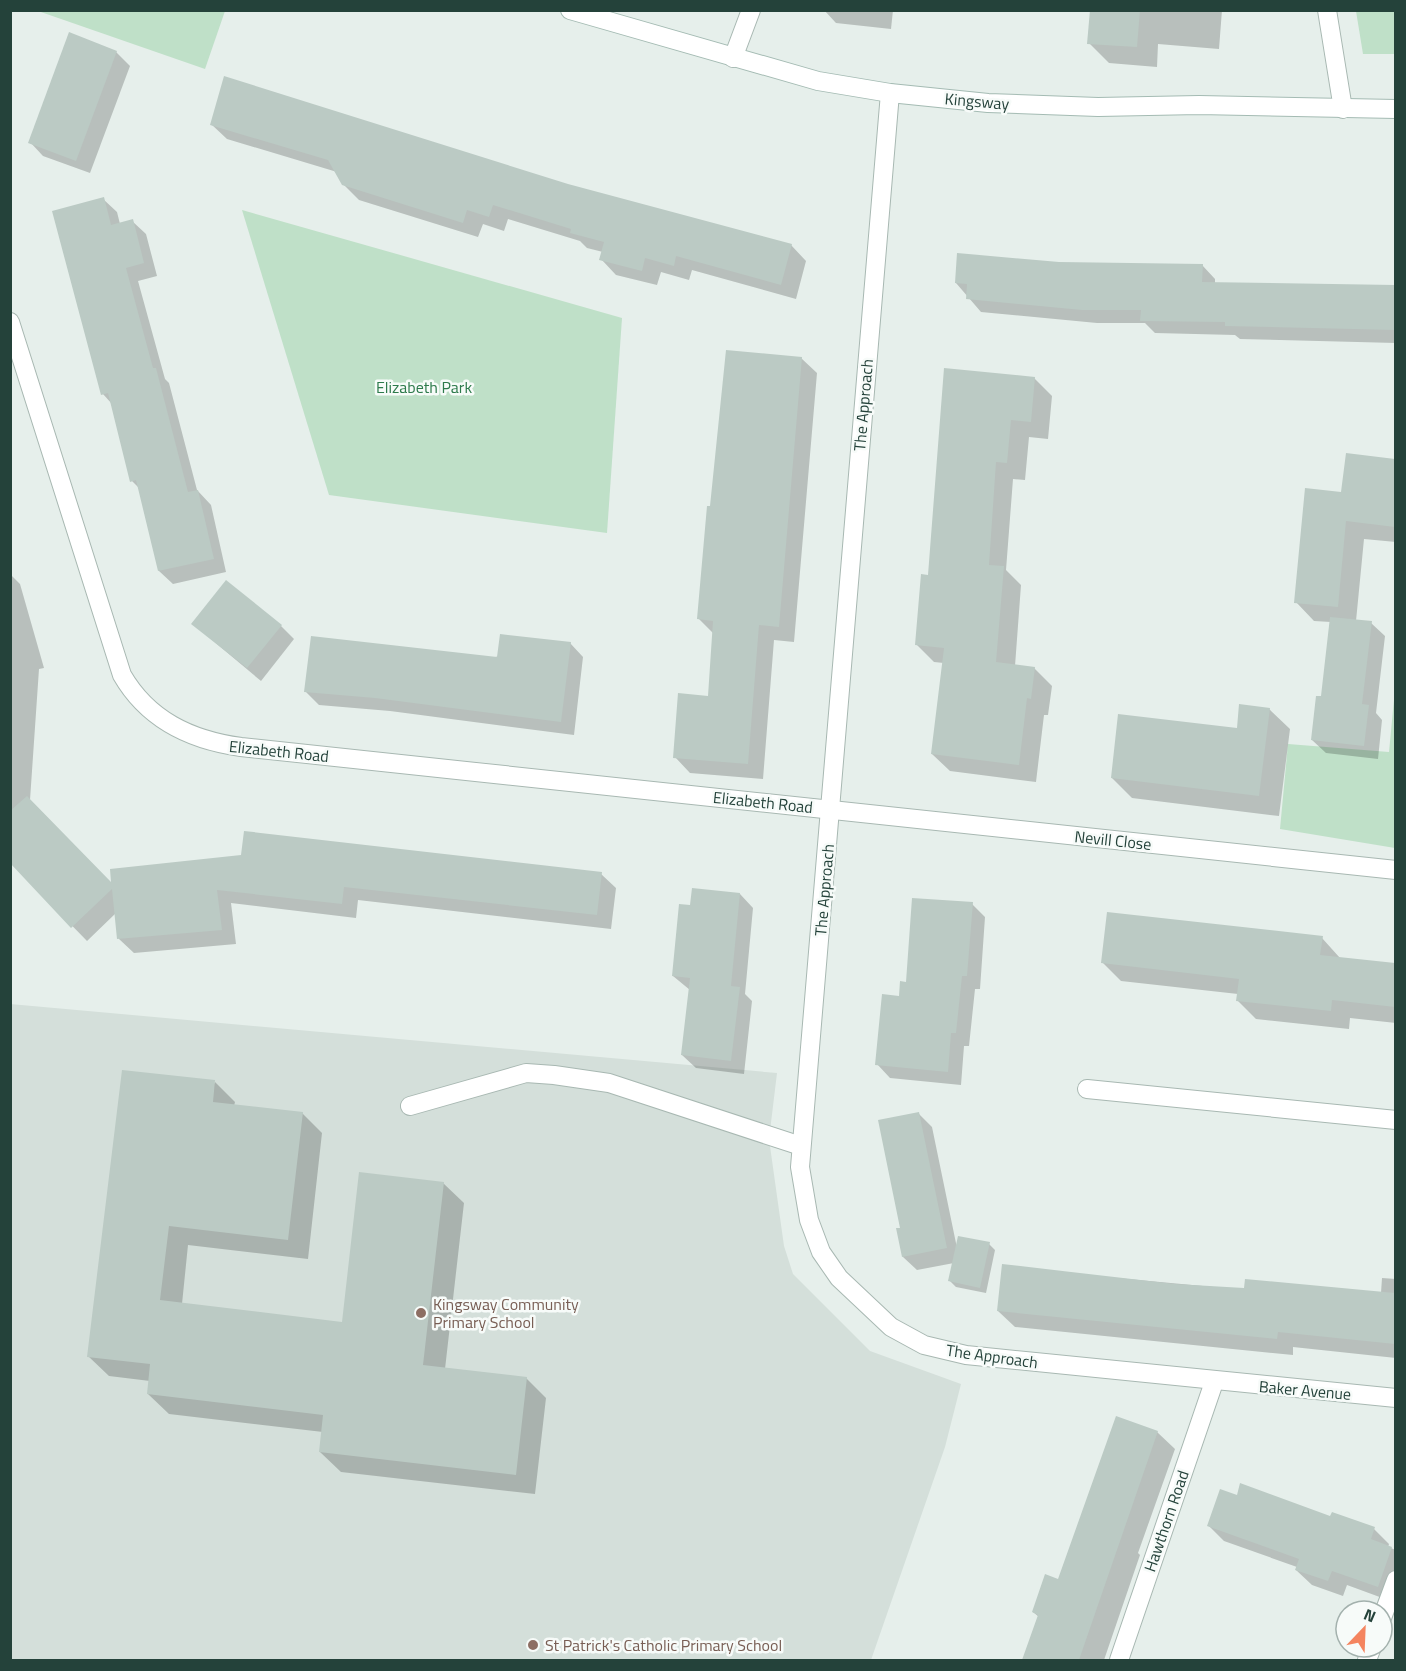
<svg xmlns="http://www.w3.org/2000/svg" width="1406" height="1671" font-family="'Titillium Web',sans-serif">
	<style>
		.built { fill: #d4dfda }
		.green { fill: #bfe0c8 }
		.shadow { fill: #0003 }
		.building { fill: #bbcac4 }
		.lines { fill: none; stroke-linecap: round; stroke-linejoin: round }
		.lane-casing { stroke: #a8b8b2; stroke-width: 20 }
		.street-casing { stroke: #a8b8b2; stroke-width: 20 }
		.secondary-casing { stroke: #a4bbb3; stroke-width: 20 }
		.lane { stroke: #fff; stroke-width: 18 }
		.street { stroke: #fff; stroke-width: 18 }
		.secondary { stroke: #fff; stroke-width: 18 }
		.education-dot { fill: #8d6e63; stroke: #f7fbf9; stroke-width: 2 }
		.labels { text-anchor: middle; stroke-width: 5; stroke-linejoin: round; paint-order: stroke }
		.street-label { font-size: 16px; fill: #24423a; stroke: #f7fbf9 }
		.park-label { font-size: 16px; fill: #2d7a4b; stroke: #f7fbf9 }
		.education-label { font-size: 16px; fill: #785e54; stroke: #f7fbf9; text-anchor: start }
	</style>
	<rect width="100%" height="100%" fill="#e6efeb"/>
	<!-- built -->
	<path class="built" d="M10,1004L777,1073L769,1139L784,1246L793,1274L870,1351L961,1384L945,1447L871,1660H11Z"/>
	<!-- green -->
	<g class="green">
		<path d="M38,11L225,10V11L205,69Z"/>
		<path d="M1356,11H1395V54H1363Z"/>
		<path d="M242,210L622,318L607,533L329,495Z"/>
		<path d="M1395,689V848L1280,829L1288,744L1389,752Z"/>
	</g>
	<!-- shadow -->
	<g class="shadow">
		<path d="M824,10H893L891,29L836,23Z"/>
		<path d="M1091,10H1222L1219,49L1158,44L1157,67L1109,63L1089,43Z"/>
		<path d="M116,52L130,66L90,173L43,156L30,142Z"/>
		<path d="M211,124L568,185L791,245L806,261L796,299L692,270L689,280L661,272L657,285L616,275L601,259L603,252L587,248L580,241L508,219L504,231L483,224L478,237L359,200L343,184L337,172L227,139Z"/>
		<path d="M103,199L117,212L120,224L132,221L146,234L157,276L138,281L165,379L169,383L197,490L211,505L226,572L173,584L159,571L140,489L132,481L112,404L103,394Z"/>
		<path d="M1059,264L1202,265L1215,279V284L1396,287V343L1240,339L1235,335L1155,333L1145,323H1097L981,312L956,283Z"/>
		<path d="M801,358L817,373L794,642L774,640L763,779L690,773L675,757L709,697L714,634L699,619Z"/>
		<path d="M946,370L1034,378L1052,396L1048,439L1029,437L1025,480L1013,479L1006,570L1021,585L1015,666L1034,668L1052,686L1048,715H1044L1036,782L950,771L932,754L944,663L934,662L917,645L930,576Z"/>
		<path d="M1347,455L1396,461V542L1364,539L1356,621L1371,623L1385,636L1376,713L1382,720L1378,759L1326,753L1312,740L1322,698L1331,622L1314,621L1296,602L1343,493Z"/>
		<path d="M10,574L20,584L44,668L39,669L30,800L113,886L601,874L616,888L611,929L358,900L356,918L231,903L236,944L134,953L119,939L116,913L87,941L10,862Z"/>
		<path d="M193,624L281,626L294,639L261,681Z"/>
		<path d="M570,643L583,657L574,735L390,711L319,705L306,692Z"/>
		<path d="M1269,709L1290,729L1279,816L1132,798L1112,778L1238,730Z"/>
		<path d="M740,894L753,908L745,994L752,1001L744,1074L696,1068L682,1055L690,990L673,976L692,906Z"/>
		<path d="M972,904L985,917L980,989H975L969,1046H964L961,1085L890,1078L877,1064L900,997L907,983Z"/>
		<path d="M1322,938L1340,958L1396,964V1023L1350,1018L1349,1029L1256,1019L1238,1001V994L1121,981L1103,963Z"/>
		<path d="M215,1082L235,1102L234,1106L302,1113L322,1133L308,1259L188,1245L182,1304L343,1323L443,1183L464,1203L445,1369L526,1378L546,1398L535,1494L341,1472L320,1452L323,1432L169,1414L148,1394L150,1381L109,1376L88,1356Z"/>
		<path d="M919,1114L932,1127L957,1248L989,1244L995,1250L986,1293L956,1287L950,1281L954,1263L917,1270L903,1257Z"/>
		<path d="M1117,1278L1246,1290L1381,1293L1382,1278L1396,1279V1358L1293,1347V1355L1015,1327L998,1311Z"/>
		<path d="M1157,1432L1175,1449L1138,1553L1140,1555L1104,1660H1023L1039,1617L1033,1612L1059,1581Z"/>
		<path d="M1237,1496L1374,1529L1389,1544L1388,1547L1396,1550V1603L1347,1585L1343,1596L1312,1585L1296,1570L1297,1567L1224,1541L1209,1526Z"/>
	</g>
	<!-- building -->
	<g class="building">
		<path d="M1090,10H1140L1137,47L1087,44Z"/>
		<path d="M69,32L117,51L76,161L28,143Z"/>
		<path d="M224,76L568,184L792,244L781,285L676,256L674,266L645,258L642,271L599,260L604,242L570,233L571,229L493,205L489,217L467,210L463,223L342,185L328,160L210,125Z"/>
		<path d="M104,197L111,225L133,219L144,263L126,268L153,368H156L188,492L198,490L214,559L158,571L136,480L130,482L108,393L101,395L52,211Z"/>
		<path d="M957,253L1059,262L1203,264L1202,282L1395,285V330L1225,326V322L1140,321L1141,310H1082L966,299L967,284L955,283Z"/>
		<path d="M726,350L802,357L779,627L759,625L748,764L673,758L678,693L708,696L713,621L697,619L707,506H710Z"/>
		<path d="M944,368L1035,377L1031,422L1011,420L1007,463L996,462L989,565L1004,566L996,662L1035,667L1031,699L1027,698L1019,765L931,754L944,648L915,645L921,574L928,575Z"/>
		<path d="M1346,453L1395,459V527L1346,521L1338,607L1294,603L1305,488L1341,492Z"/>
		<path d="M226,580L282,625L247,668L191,624Z"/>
		<path d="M1330,617L1372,621L1362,704L1369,705L1364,746L1311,740L1316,696H1321Z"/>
		<path d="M500,634L571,642L561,722L375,698L304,692L311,636L497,657Z"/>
		<path d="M1239,704L1270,708L1259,796L1111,778L1118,714L1237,728Z"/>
		<path d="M27,796L111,882L110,869L241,855L244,831L602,872L597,915L344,887L342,904L217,890L222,930L117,939L112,889L71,928L10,863V811Z"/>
		<path d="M692,888L740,893L731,986L740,987L731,1061L681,1055L690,978L672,976L679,904L690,905Z"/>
		<path d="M912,898L973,902L967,976H962L956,1033H951L948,1072L875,1065L882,994L899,996L900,981L906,982Z"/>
		<path d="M1107,912L1323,936L1320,955L1395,963V1007L1332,1000L1331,1011L1236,1001L1239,979L1101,963Z"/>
		<path d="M122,1070L215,1080L213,1102L303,1112L288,1240L169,1226L160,1300L342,1322L359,1172L444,1182L423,1365L527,1377L516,1475L319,1452L323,1415L147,1394L150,1364L87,1357Z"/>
		<path d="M919,1112L947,1248L902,1257L896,1228H900L878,1120Z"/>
		<path d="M958,1236L990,1242L980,1288L948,1281Z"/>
		<path d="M1002,1264L1175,1284L1244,1288L1245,1279L1395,1293V1344L1278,1332L1277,1339L997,1311Z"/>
		<path d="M1116,1416L1158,1431L1079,1660H1022L1038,1615L1032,1612L1045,1574L1058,1579Z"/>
		<path d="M1240,1483L1330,1516L1332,1512L1375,1527L1371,1539L1392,1547L1378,1587L1332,1571L1328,1581L1295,1570L1299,1559L1207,1526L1220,1489L1237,1495Z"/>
	</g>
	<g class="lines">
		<!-- lane casing -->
		<g class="lane-casing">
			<g id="lane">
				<path d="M1087,1089L1396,1120"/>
				<path d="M410,1106L526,1073L554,1075L609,1083L801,1146"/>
			</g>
		</g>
		<!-- street casing -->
		<g class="street-casing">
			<g id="street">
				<path d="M1327,10L1343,109"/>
				<path d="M733,58L751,10"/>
				<path d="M890,93L800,1167L809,1220L821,1252L839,1278L891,1327L924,1345L966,1355L1396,1398"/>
				<path d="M10,322L122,675C148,720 190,740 241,747L1396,870"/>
				<path d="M1382,1618L1396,1580"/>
				<path d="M1119,1660L1214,1382"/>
				<path d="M1367,1660L1372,1647"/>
			</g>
		</g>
		<!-- secondary casing -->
		<g class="secondary-casing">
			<path id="secondary" d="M570,10L818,81L890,93L988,103L1098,107L1199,105L1396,109"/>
		</g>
		<!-- lane -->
		<use href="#lane" class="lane"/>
		<!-- street -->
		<use href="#street" class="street"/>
		<!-- secondary -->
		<use href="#secondary" class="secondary"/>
	</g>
	<!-- markers -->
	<g class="education-dot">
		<circle cx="421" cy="1313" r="6"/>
		<circle cx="533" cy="1645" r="6"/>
	</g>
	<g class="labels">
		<!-- street labels -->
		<g class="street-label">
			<text transform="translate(977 101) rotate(5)" y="6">Kingsway</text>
			<text transform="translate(863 405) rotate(-85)" y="6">The Approach</text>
			<text transform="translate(279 751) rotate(6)" y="6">Elizabeth Road</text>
			<text transform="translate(763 802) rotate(6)" y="6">Elizabeth Road</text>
			<text transform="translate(1113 840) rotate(6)" y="6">Nevill Close</text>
			<text transform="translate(824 890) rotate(-85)" y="6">The Approach</text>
			<text transform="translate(992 1356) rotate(8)" y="6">The Approach</text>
			<text transform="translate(1305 1390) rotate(5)" y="6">Baker Avenue</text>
			<text transform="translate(1166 1521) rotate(-71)" y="6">Hawthorn Road</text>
		</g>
		<!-- park labels -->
		<g class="park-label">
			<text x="424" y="393">Elizabeth Park</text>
		</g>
		<!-- education labels -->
		<g class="education-label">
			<text x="433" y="1310">Kingsway Community<tspan x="433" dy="18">Primary School</tspan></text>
			<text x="545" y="1651">St Patrick's Catholic Primary School</text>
		</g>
	</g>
	<!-- border -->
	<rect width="1406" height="1671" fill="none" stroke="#24423a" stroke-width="24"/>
	<!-- north arrow -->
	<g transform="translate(1364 1629) rotate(23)"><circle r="28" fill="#f7fbf9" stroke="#a3b1ad" stroke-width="1.5"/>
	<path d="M0-4.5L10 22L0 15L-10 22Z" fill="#f4845f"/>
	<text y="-9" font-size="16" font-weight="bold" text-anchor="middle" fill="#24423a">N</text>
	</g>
</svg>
